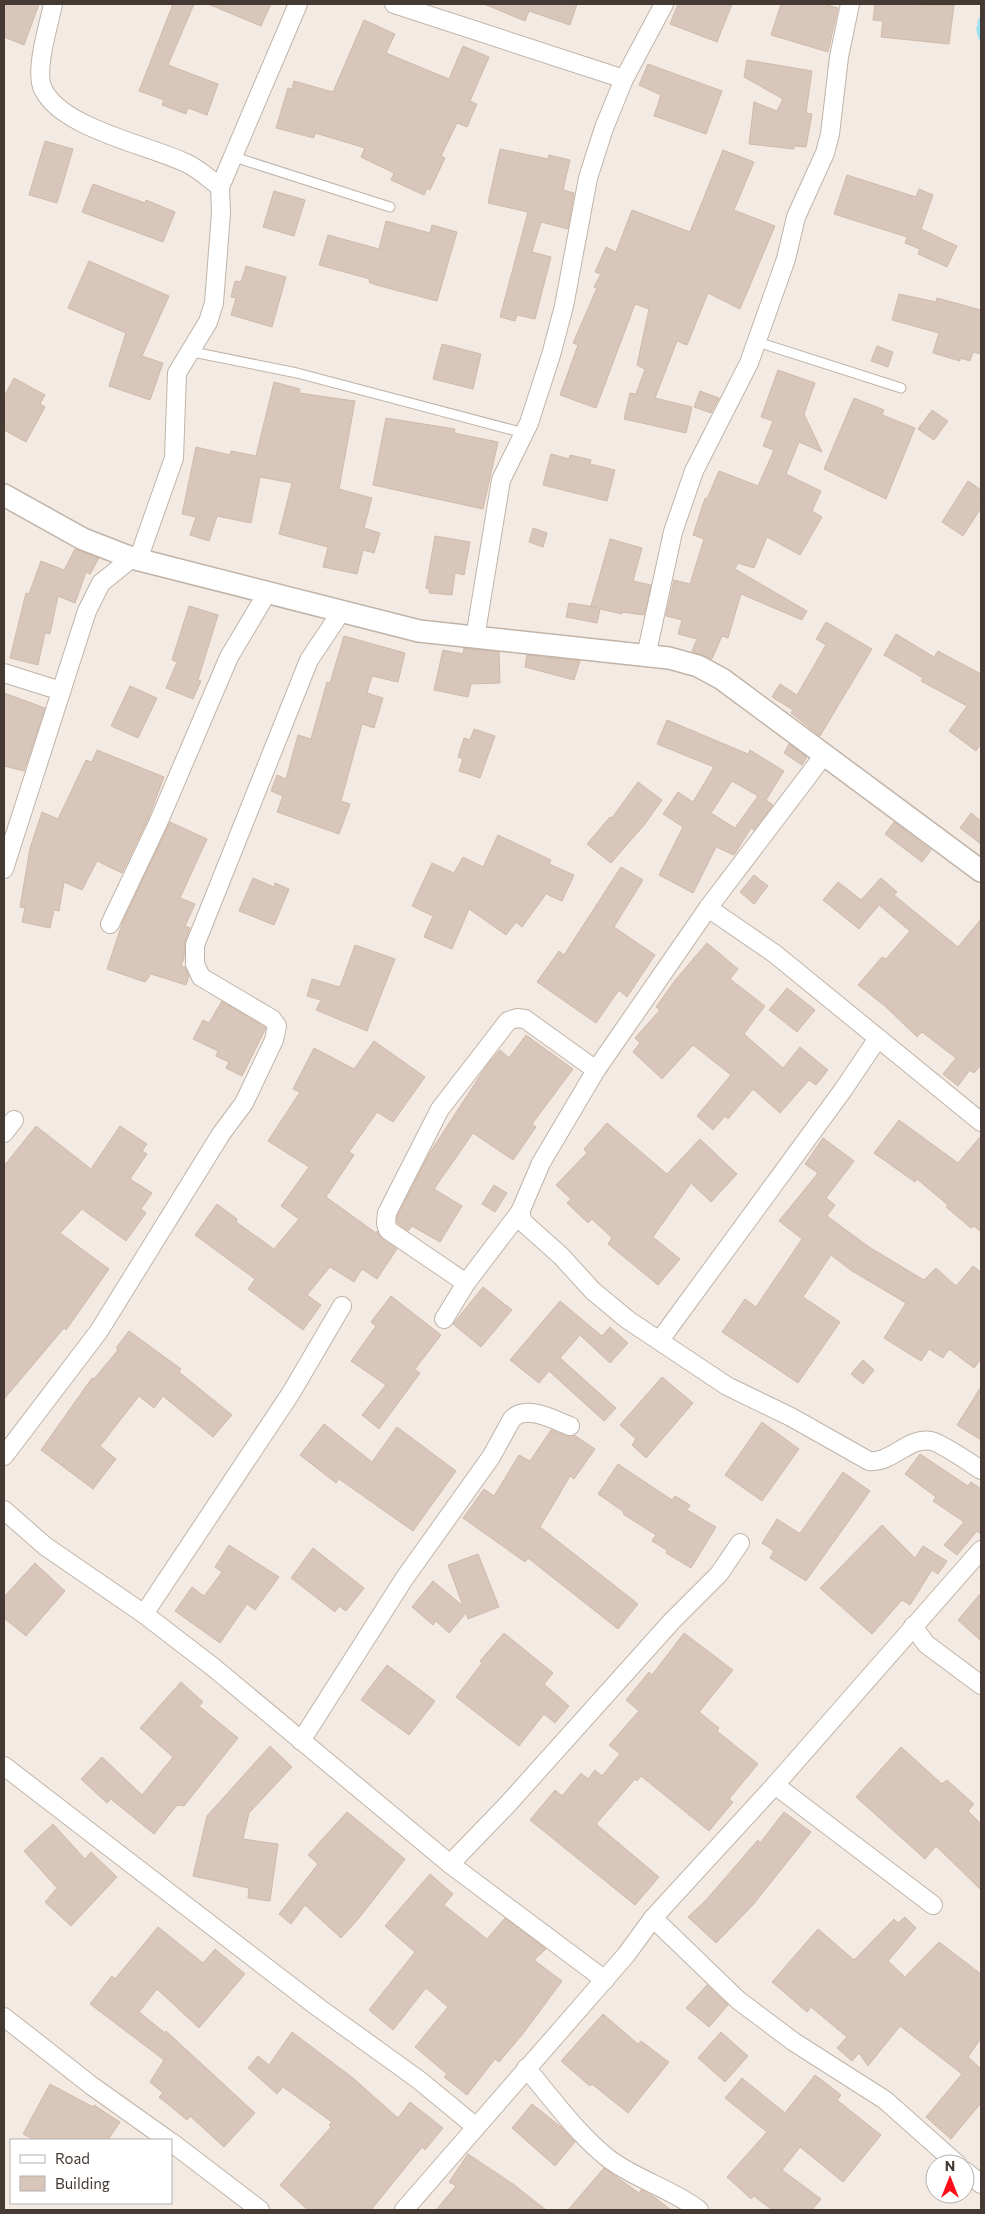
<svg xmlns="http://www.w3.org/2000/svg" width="985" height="2214" font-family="Commissioner,sans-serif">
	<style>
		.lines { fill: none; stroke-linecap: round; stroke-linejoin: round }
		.stream { stroke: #9ae2f4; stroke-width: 5.5 }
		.building { fill: #d8c6ba; stroke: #d0baaa; fill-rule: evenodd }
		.service-casing { stroke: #c1b3a8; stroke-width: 11 }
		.minor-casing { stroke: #c1b3a8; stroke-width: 20 }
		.tertiary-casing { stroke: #c1b3a8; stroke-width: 24 }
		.service { stroke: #fff; stroke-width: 9 }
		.minor { stroke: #fff; stroke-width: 18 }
		.tertiary { stroke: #fff; stroke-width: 21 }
	</style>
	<rect width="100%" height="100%" fill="#f3ebe3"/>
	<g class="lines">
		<!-- stream -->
		<path class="stream" d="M981,20L979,29L981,37"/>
	</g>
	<!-- building -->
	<g class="building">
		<path d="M4,4H39L24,45L4,37Z"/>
		<path d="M173,4H194L168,65L218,84L207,115L188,108L186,114L162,105L164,100L139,91Z"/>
		<path d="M208,4H271L261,26Z"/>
		<path d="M484,4H577L570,25L529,11L525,21Z"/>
		<path d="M678,4H732L717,42L670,24Z"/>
		<path d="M781,4H823L838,8L828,52L771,35Z"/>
		<path d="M875,4L954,5L949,44L881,37L883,21L873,20Z"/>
		<path d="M364,20L395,34L386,53L449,79L463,46L489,57L470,101L477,104L467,127L457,123L441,156L445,158L430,190L427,188L424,195L391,180L394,173L361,157L365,148L315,133L314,138L276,128L288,88L292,89L294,81L333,92Z"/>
		<path d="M747,60L812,71L806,113L812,114L806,147L794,146V149L749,144L754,102L777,111L783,99L744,77Z"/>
		<path d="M648,64L722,91L706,134L654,116L661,95L639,85Z"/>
		<path d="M45,141L73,149L57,203L29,195Z"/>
		<path d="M500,149L548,159L549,155L570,160L563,190L574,193L568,229L541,222L532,252L551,257L535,319L517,315L515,321L500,317L528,212L488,203Z"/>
		<path d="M723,150L754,162L734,210L775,226L740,309L708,293L687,345L677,341L655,398L692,407L686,433L624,419L630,393L636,394L645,369L637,365L649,309L635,304L596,408L560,395L578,345L573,343L597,288L594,287L601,274L595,272L606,247L616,252L632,210L690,232Z"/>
		<path d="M847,175L916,197L919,189L933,195L921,229L957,246L947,267L918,254L920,249L905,243L907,237L834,214Z"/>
		<path d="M93,184L145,203L146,200L175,212L163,242L82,212Z"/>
		<path d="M274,191L305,200L294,236L263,227Z"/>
		<path d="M386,221L430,233L432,225L457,232L437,301L376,285L369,282L370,279L319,265L328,235L379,249Z"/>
		<path d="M89,261L169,296L142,356L163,363L150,400L109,386L126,333L68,308Z"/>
		<path d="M246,266L286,277L272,327L231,315L236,298L231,297L235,281L241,282Z"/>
		<path d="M899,294L936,302L937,298L981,310V354L973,352L970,361L960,358V361L933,353L939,333L892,320Z"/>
		<path d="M442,344L481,354L473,389L433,379Z"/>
		<path d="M877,346L893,352L888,367L871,361Z"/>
		<path d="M778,370L815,383L804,414L822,452L799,442L786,474L821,491L812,511L822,517L800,555L767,537L754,568L738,563L735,569L807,611L802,620L741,594L728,638L722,636L712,659L692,651L697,639L678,634L682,620L666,616L674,580L690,584L704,539L693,535L705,498L707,499L719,471L758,486L774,450L763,446L773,421L761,417Z"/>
		<path d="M14,378L45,395L40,404L45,407L26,442L4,430V397Z"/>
		<path d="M274,382L300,389L299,393L355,401L339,489L372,498L364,528L380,533L374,553L363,550L357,574L323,567L328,547L279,534L292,483L260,477L251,523L217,516L209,541L190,535L196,517L182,514L196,447L230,455L231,451L256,456Z"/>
		<path d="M700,391L719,398L711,413L694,407Z"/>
		<path d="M854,398L884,410L882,415L915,428L886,499L824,469Z"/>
		<path d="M932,410L948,421L934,440L918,429Z"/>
		<path d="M386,418L455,429L454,433L498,442L483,509L373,485Z"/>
		<path d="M551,454L569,459L570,455L591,460L590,464L615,470L607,501L543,485Z"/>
		<path d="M968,481L981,490V508L963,536L942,522Z"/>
		<path d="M533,528L547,533L543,547L529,542Z"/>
		<path d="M435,536L470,542L464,575L455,573L452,595L429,593V589L426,588Z"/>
		<path d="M610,539L642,548L633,581L651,585L644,615L622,612V614L600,609L597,623L566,617L569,603L596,607L591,606Z"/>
		<path d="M75,549L99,558L90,574L86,572L75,603L58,596L50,634L45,633L38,665L10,658L26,593L29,594L41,561L64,570Z"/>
		<path d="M189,606L218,615L198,680L201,681L193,699L166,688L177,662L172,660Z"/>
		<path d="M826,622L872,649L820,736L791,713L793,710L772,697L780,684L797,695L826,645L816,639Z"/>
		<path d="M896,634L934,657L938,651L981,674V743L976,751L949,731L967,706L921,681L923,678L884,655Z"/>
		<path d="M344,636L405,653L398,682L372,676L367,693L383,698L374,728L362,724L341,801L350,804L339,834L277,812L283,796L271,791L277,775L286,779L298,735L311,739L327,682L330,683Z"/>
		<path d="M464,648L499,652L500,683L471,684L468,697L434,690L443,650L463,654Z"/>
		<path d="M527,655L580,661L574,680L525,667Z"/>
		<path d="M130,686L157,698L138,738L111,726Z"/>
		<path d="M4,693L45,708L24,771L4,766Z"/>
		<path d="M667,720L748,754L750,750L784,771L766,800L773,805L754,830L751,828L734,855L716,847L693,893L659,875L683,827L663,814L678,792L693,802L714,767L657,744ZM732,781L758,796L735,828L711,813Z"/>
		<path d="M474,729L495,736L480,778L459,771L463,759L458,757L464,738L470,740Z"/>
		<path d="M789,744L807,757L802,765L784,753Z"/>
		<path d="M97,750L164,777L148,819L122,873L97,861L82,890L64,882L59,911L54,910L50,928L22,922L25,908L20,907L30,848L42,812L58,819L86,760L92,762Z"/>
		<path d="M638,782L662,800L645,824L611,863L587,844L610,817L612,818Z"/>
		<path d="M971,813L981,821V844L960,828Z"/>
		<path d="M170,822L207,839L180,898L195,904L185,926L190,928L185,941L184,958L181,966L185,967L189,976L186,985L151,974L145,982L107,969L123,921Z"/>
		<path d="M894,822L931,850L922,862L885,834Z"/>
		<path d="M498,835L551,860L549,864L574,875L562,901L546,894L522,927L516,922L506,935L469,909L452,949L424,937L433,916L412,906L432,863L454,873L463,857L483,867Z"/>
		<path d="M621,867L643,880L614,927L655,955L627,997L619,990L596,1023L537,982L559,951L564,955Z"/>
		<path d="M754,875L768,886L754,904L740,892Z"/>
		<path d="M253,878L274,887L275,883L289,889L274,925L239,911Z"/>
		<path d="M881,878L897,892L894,895L958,947L981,919V1065L974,1073L970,1070L958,1086L943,1074L956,1058L922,1032L917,1037L885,1006L858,985L882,957L886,959L910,931L879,905L859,929L823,900L838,882L861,900Z"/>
		<path d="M707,943L738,969L730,979L765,1006L744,1034L783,1068L800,1047L828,1070L816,1085L809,1080L780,1113L753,1089L728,1119L725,1116L713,1130L697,1116L731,1075L693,1045L662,1079L633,1052L640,1043L635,1038L660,1010L656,1007L676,979Z"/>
		<path d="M355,945L395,959L367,1031L316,1010L321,1000L307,996L312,979L340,987Z"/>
		<path d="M787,988L815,1010L797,1032L769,1010Z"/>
		<path d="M222,1001L266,1028L242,1076L226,1068L229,1062L216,1056L218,1051L193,1039L203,1020L209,1023Z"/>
		<path d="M526,1035L573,1069L532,1124L536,1127L513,1160L473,1133L434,1189L462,1206L440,1242L412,1226L408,1231L397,1223V1216L429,1154L487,1065L500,1050L509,1058Z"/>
		<path d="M374,1041L425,1077L393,1122L377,1112L349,1152L354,1155L326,1197L376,1233L377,1231L382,1239L397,1249L377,1279L362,1269L354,1282L330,1267L307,1295L321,1305L303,1330L248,1289L255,1279L195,1235L217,1204L237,1219L236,1222L274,1249L299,1219L281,1206L309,1167L268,1141L300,1092L293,1089L314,1048L354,1069Z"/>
		<path d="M899,1120L958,1163L981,1136V1232L974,1226L971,1228L946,1207L948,1205L917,1179L915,1182L874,1153Z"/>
		<path d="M607,1123L667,1174L700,1139L737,1174L711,1202L691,1183L653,1237L680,1259L658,1285L608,1244L612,1238L592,1219L588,1223L567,1203L571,1199L556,1185L587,1153L584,1149Z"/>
		<path d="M36,1126L91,1169L120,1126L147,1144L142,1151L147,1154L130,1179L152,1193L141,1209L146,1213L126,1241L82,1209L60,1233L109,1269L66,1330L64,1328L4,1399V1166Z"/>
		<path d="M823,1138L854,1161L826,1198L835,1205L827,1216L869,1247L924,1280L936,1268L956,1286L973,1266L981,1272V1359L974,1368L949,1349L943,1358L929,1349L921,1361L884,1338L906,1303L852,1271L831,1255L803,1297L840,1322L798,1383L722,1332L745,1299L756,1307L802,1239L779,1221L818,1173L805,1164Z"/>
		<path d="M494,1185L507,1193L495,1212L482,1204Z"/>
		<path d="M483,1287L512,1310L481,1347L453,1324Z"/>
		<path d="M391,1296L441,1335L415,1369L420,1373L379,1429L362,1415L386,1385L351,1361L376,1326L371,1322Z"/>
		<path d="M560,1301L602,1336L610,1327L628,1343L610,1363L580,1335L560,1358L616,1408L604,1421L549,1371L539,1383L510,1360Z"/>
		<path d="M129,1331L181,1369L179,1372L232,1415L213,1437L163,1396L154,1408L139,1396L100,1446L116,1459L93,1489L41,1450L92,1378L94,1379L118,1350L116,1348Z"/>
		<path d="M863,1360L874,1370L863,1384L851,1374Z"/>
		<path d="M662,1377L693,1403L646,1458L632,1445L636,1439L620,1425Z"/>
		<path d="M981,1387V1440L957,1425Z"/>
		<path d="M762,1422L799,1449L762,1501L725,1475Z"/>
		<path d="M324,1424L372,1462L397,1427L456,1471L413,1531L339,1479L336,1483L300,1455Z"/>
		<path d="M551,1430L566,1436L574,1435L595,1449L574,1479L570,1476L540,1527L638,1604L618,1629L528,1558L525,1562L463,1518L484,1489L494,1496L519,1455L530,1461Z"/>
		<path d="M920,1454L968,1486L971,1482L981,1489V1534L977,1531L957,1555L944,1545L964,1522L933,1501L936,1497L905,1474Z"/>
		<path d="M618,1464L672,1500L675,1496L690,1505L687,1510L716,1527L691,1568L666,1553L667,1550L652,1541L656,1535L623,1514L624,1512L598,1494Z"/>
		<path d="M843,1472L870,1491L806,1581L770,1558L774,1551L762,1543L777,1519L799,1533L801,1532Z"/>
		<path d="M882,1525L915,1558L923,1546L947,1561L938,1574L932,1570L910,1605L902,1600L872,1634L820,1588Z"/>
		<path d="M229,1545L279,1577L255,1610L247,1604L220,1643L175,1611L192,1587L204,1596L222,1572L215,1567Z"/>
		<path d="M313,1548L364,1588L346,1611L339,1606L335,1612L291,1578Z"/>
		<path d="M478,1554L499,1607L468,1619L466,1613L449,1633L436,1621L433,1625L412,1607L433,1581L463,1606L448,1565Z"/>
		<path d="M35,1563L65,1591L26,1636L4,1618V1597Z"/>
		<path d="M981,1593V1641L958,1620Z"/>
		<path d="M504,1633L553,1673L544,1684L569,1706L555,1723L544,1714L519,1746L456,1697L482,1663L480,1661Z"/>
		<path d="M684,1633L733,1670L699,1712L719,1728L717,1731L758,1764L729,1799L733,1802L709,1831L641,1776L637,1781L635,1779L596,1824L659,1877L635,1905L530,1820L555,1790L562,1796L581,1773L588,1779L595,1770L602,1776L620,1754L609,1745L639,1711L626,1700L649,1672L652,1675Z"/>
		<path d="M387,1665L435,1701L409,1735L361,1700Z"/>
		<path d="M181,1682L203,1702L199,1706L238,1738L184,1806L177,1805L154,1834L111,1799L107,1803L81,1779L102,1757L142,1795L173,1757L140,1728Z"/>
		<path d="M270,1746L292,1767L249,1813L243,1839L278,1844L270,1901L248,1898L249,1888L193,1876L207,1816Z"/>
		<path d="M901,1747L942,1784L947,1780L974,1804L968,1811L981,1824V1890L936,1846L925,1859L856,1797Z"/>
		<path d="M347,1812L405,1859L360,1917L341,1938L305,1905L291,1924L279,1914L318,1864L308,1855Z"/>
		<path d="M784,1812L811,1832L753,1905L716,1943L688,1917L706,1900L758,1840L760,1843Z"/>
		<path d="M53,1824L85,1859L91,1852L117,1877L71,1926L45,1902L57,1888L24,1851Z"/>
		<path d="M430,1874L453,1894L444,1905L487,1939L505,1918L546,1949L534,1960L562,1981L522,2035L499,2062L495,2059L467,2095L444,2077L447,2074L415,2047L448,2007L426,1988L393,2030L369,2010L415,1952L385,1926Z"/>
		<path d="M905,1917L916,1928L888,1961L905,1977L939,1942L981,1974V2038L968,2057L981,2069V2103L951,2139L926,2117L962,2074L900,2026L868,2066L859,2053L852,2061L837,2048L847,2037L811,2007L807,2012L772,1982L818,1929L854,1960L894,1919L898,1923Z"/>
		<path d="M158,1927L203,1963L215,1949L245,1974L199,2028L157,1989L139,2012L165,2033L166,2031L255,2113L224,2147L190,2116L187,2120L159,2097L163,2093L150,2082L164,2060L90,2004L112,1976L115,1979Z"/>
		<path d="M707,1985L728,2005L709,2027L686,2008Z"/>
		<path d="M603,2014L638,2044L641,2041L669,2062L628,2113L592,2084L590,2086L561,2061Z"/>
		<path d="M292,2032L353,2078L398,2118L410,2102L443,2128L425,2150L422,2147L371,2210H308L280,2185L331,2127L329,2125L332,2122L283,2087L277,2094L248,2068L258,2056L269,2065Z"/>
		<path d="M721,2032L748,2056L725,2082L698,2058Z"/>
		<path d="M815,2075L841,2095L837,2100L881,2135L843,2182L800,2147L782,2170L821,2199L812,2210H772L754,2196L751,2199L727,2177L767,2132L725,2098L742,2078L785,2113Z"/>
		<path d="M50,2084L93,2107L94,2105L120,2122L108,2140H35L23,2134Z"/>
		<path d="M532,2104L561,2127L575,2142L555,2166L512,2128Z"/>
		<path d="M468,2154L513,2184L546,2210H436L456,2186L449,2182Z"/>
		<path d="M604,2168L639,2193L641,2190L653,2196L671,2210H568Z"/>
	</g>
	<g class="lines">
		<!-- service casing -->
		<g class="service-casing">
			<g id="service">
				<path d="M231,156L390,207"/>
				<path d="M757,342L901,388"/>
				<path d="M188,351L297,373L524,433"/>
			</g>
		</g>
		<!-- minor casing -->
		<g class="minor-casing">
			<g id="minor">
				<path d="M53,4C49,25 34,70 43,89C61,128 148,145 186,163C198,168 209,179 220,187"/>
				<path d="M394,4L624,79"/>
				<path d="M138,560L174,458L177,373L208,322L214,303L221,213L220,187L298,4"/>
				<path d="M475,638L501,480L529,423L551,355L564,306L588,178L604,128L624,79L664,4"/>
				<path d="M646,656L673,532L694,471L749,363L786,259L796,217L825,153L830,134L839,57L850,4"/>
				<path d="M4,673L61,691"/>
				<path d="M4,869L87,611L101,583L132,558"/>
				<path d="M708,908L775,954L981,1122"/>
				<path d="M110,924L158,823L229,657L267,593"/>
				<path d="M4,1133L14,1120"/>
				<path d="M520,1212L523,1222L561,1256L593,1291L628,1320L727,1386L791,1417L869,1461C891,1464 909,1436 931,1441C942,1443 970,1463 981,1470"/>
				<path d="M466,1283L388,1230L386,1223L387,1213L440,1109L508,1021L517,1018L525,1019L596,1070"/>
				<path d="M444,1319L466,1283L520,1212L541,1163L596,1070L708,908L824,755"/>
				<path d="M660,1340L843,1090L878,1038"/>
				<path d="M4,1456L99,1331L221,1134L244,1103L274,1040L277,1026L272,1019L201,977L195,964V945L309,660L341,612"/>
				<path d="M4,1510L45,1546L144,1614L213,1667L450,1864L605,1980"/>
				<path d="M144,1614L291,1393L342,1306"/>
				<path d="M913,1626L926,1644L981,1685"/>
				<path d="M301,1741L404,1579L491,1457L512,1419C526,1404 554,1420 570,1426"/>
				<path d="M4,1766L319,2008L419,2080L476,2127"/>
				<path d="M775,1785L933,1905"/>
				<path d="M450,1864L507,1805L672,1621L719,1574L740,1543"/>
				<path d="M653,1918L738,2000L794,2042L885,2100L957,2164"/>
				<path d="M4,2017L92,2086L168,2140"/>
				<path d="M526,2068C552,2098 577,2134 609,2159C637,2180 672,2189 699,2210"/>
				<path d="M171,2142L260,2210"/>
				<path d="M965,2171L981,2184"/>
				<path d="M404,2210L626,1955L653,1918L775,1785L981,1550"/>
			</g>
		</g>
		<!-- tertiary casing -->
		<g class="tertiary-casing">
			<path id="tertiary" d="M4,495L83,539L132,558L419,631L669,658L698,666L722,679L981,871"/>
		</g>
		<!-- service -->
		<use href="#service" class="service"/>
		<!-- minor -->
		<use href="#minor" class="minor"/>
		<!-- tertiary -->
		<use href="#tertiary" class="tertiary"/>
	</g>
	<!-- border -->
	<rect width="985" height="2214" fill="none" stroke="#453a33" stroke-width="10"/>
	<!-- legend -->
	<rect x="10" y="2139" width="162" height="65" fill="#ffffff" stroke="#b5b0ad"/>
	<rect x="20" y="2155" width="25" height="8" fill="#ffffff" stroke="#b5b0ad"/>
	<text x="55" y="2164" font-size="15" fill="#453a33">Road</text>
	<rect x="20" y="2176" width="25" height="15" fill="#d8c6ba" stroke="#b5b0ad"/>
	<text x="55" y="2189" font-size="15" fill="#453a33">Building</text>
	<!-- north arrow -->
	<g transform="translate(950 2179)"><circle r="24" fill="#ffffff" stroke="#b5b0ad"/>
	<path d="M0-4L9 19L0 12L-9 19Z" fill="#ff0d19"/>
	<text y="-8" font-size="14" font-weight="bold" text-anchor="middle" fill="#453a33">N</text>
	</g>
</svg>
